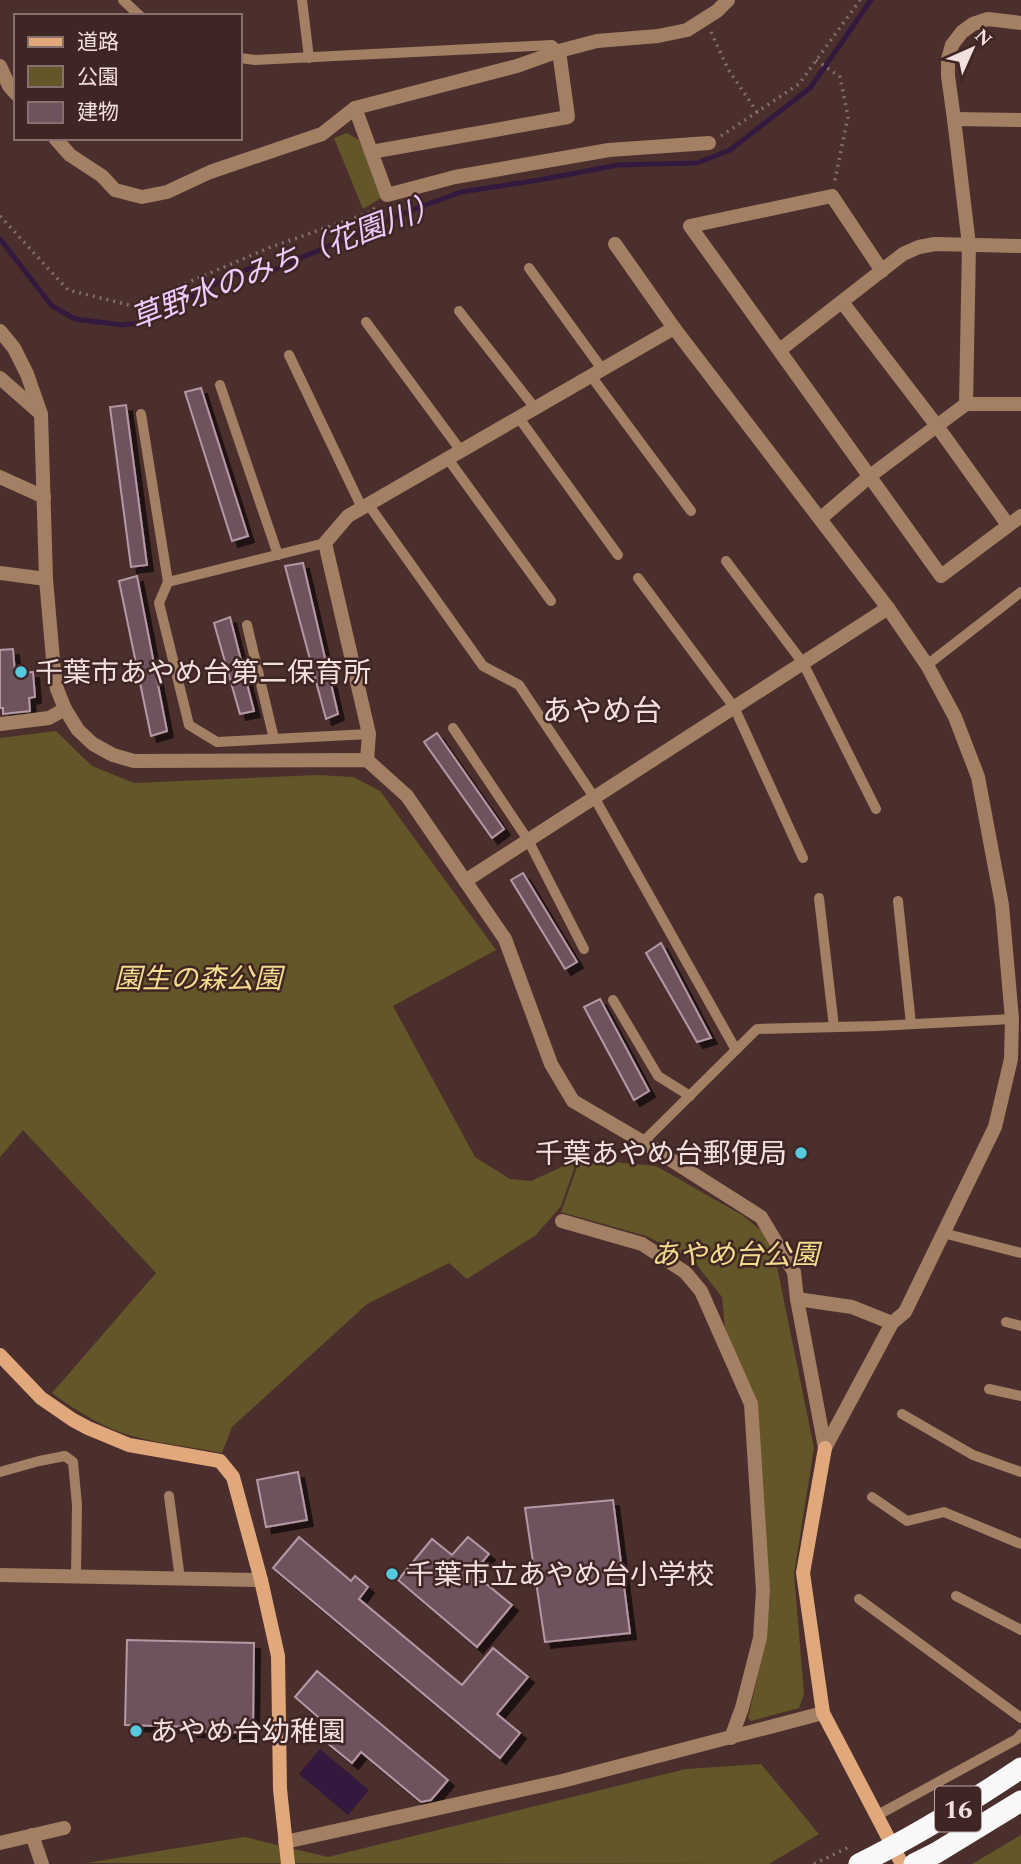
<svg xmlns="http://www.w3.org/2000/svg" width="1021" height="1864" font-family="Spectral,'Noto Sans JP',serif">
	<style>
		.green { fill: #635628 }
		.water { fill: #33193d }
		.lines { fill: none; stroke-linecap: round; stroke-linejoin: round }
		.stream { stroke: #33193d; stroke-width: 5 }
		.building { fill: #6e535f; stroke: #b698a5; stroke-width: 2; filter: url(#shadow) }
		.path { stroke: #856d6b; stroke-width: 3.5; stroke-dasharray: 2 5; stroke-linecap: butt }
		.lane { stroke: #a38064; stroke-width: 10 }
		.street { stroke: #a38064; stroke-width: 14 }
		.secondary { stroke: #e1a87c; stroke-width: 14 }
		.highway { stroke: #f8f8f8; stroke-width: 21 }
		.poi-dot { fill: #56c9e0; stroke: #3f2523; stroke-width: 2.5 }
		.labels { text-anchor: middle; stroke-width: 5; stroke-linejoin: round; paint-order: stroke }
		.shield { fill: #3f2523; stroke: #bca8a6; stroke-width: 2 }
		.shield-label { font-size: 26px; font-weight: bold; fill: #f2e0de }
		.poi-label { font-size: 28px; fill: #f2e0de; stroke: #3f2523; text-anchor: start }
		.park-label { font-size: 28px; font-style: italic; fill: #f3dc8d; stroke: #3f2523 }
		.water-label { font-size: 30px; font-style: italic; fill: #efcaff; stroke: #3f2523 }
		.neighbourhood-label { font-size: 30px; fill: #f2e0de; stroke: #3f2523 }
	</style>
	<defs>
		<filter id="shadow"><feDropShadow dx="6" dy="6" stdDeviation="0" flood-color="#0009"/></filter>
	</defs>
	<rect width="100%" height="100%" fill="#4a2f2d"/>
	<!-- green -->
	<g class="green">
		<path d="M347,133L359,140L381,198L363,209L334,138Z"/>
		<path d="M56,731L92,766L134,783L318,775L353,777L380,791L496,950L393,1006L475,1157L510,1179L531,1181L577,1160L561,1206L536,1235L467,1279L449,1263L367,1304L232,1427L222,1453C189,1446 142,1442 112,1429C90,1419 71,1407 52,1393L156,1273L23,1130L0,1157V738Z"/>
		<path d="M580,1159L656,1166L742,1215L763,1232L774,1252L814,1448L794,1574L804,1694L799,1708L751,1721L748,1718L766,1641L770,1596L756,1407L725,1328L722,1297L692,1259L646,1236L561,1212Z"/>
		<path d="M761,1764L819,1834L769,1864L87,1863L244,1837L328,1857L686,1769Z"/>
		<path d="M1021,1835V1864H972Z"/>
	</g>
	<!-- water -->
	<path class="water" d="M320,1749L369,1790L348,1815L299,1774Z"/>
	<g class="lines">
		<!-- stream -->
		<path class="stream" d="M0,239L52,306L75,319L122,325L146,322L222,280L251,268L271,271L412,210L461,192L539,180L618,165L697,163L730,150L810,88L871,0"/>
	</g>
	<!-- building -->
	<g class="building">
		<path d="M201,388L248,536L232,541L185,392Z"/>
		<path d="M126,405L147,565L131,567L110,407Z"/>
		<path d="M303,563L338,714L326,719L285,566Z"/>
		<path d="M137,576L167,731L151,736L119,581Z"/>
		<path d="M230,617L254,711L240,714L214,623Z"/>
		<path d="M13,649L15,673L33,672L35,697L29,698L30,711L3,714V708H0V650Z"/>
		<path d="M437,733L504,829L492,838L424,742Z"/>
		<path d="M523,873L577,962L565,969L511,880Z"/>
		<path d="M661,943L711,1038L697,1042L646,953Z"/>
		<path d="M600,999L649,1091L634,1100L584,1007Z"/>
		<path d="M298,1472L307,1520L266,1527L257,1480Z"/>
		<path d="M613,1500L630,1633L545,1642L525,1508Z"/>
		<path d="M299,1537L351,1581L355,1576L368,1587L359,1599L462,1685L493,1648L528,1677L497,1714L520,1733L500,1758L273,1568Z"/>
		<path d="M468,1537L489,1554L473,1573L512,1605L477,1647L398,1580L432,1539L452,1555Z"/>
		<path d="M127,1640L254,1643L253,1733L191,1731V1727L125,1725Z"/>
		<path d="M317,1671L448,1780L431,1800L421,1802L361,1752L352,1763L315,1733L324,1722L295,1697Z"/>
	</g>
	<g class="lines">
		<!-- path -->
		<g class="path">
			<path d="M711,32L728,69L757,112"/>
			<path d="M816,60L840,77L848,117L834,184"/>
			<path d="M721,136L799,84L860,0"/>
			<path d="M0,216L68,290L133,306L271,247L371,212L377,206"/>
			<path d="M814,1864L849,1847"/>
		</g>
		<!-- lane -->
		<g class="lane">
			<path d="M123,0L140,16"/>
			<path d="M302,0L309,58"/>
			<path d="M240,58L255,60L552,45L559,51"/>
			<path d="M529,268L602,369"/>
			<path d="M459,311L535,408"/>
			<path d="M366,322L461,451"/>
			<path d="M289,355L362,508"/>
			<path d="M591,376L691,511"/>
			<path d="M220,385L278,555"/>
			<path d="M141,414L168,582L159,603L189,725L217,742L369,734"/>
			<path d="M519,418L618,555"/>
			<path d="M448,459L551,601"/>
			<path d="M368,504L483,666L519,685L594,797L736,1050"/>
			<path d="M726,561L803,663L876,809"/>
			<path d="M638,578L734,707L803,858"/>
			<path d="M168,582L325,543"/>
			<path d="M247,625L274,739"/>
			<path d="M927,665L1021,592"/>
			<path d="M453,728L528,840L584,949"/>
			<path d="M819,898L834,1027"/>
			<path d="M898,901L911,1024"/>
			<path d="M613,1000L658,1076L690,1096"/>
			<path d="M643,1142L757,1029L877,1026L1012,1019"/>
			<path d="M943,1233L1021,1253"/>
			<path d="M1006,1322L1021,1326"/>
			<path d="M989,1389L1021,1396"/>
			<path d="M902,1414L973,1455L1021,1472"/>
			<path d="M0,1472L39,1461L65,1456L73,1462L77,1505L76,1577"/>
			<path d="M169,1496L180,1579"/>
			<path d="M872,1497L907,1521L944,1512L1021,1544"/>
			<path d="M956,1596L1021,1630"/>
			<path d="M859,1599L1021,1718"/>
			<path d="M876,1816L1017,1739L1021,1734"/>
		</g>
		<!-- street -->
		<g class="street">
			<path d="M0,66L9,86L16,94"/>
			<path d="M355,108L387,195L455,177L609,150L709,143"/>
			<path d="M954,119L1021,120"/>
			<path d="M55,138L70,155L102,176L115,190L142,197L167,192L210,172L322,134L355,108L517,66L559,51L597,41L658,36L687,30L717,11L728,0"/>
			<path d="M371,152L568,117L559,51"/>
			<path d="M615,244L674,328L888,608L927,665L955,717L978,777L1002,905L1012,1019L1011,1059L995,1127L905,1312L892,1323L825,1448"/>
			<path d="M882,271L832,196L690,226L941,576L1021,516"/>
			<path d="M842,302L937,426L1008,525"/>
			<path d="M0,331L14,348L27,374L41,414L46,579L54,671L57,689L65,709L78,730L93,744L113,755L134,761L367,760L407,796L505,939L551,1064L573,1101L643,1142L761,1217L794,1272L797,1299L825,1448"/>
			<path d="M781,349L903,254L919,247L935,244L1021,246"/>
			<path d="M0,378L40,413"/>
			<path d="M966,404L969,245L954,119L948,76V59L952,45L962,32L973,24L988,19L1021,23"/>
			<path d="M0,477L44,497"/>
			<path d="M820,519L870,476L966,404H1021"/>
			<path d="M0,573L46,579"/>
			<path d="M0,724L49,718L65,709"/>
			<path d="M367,760L369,734L325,543L348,516L674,328"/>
			<path d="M465,881L888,608"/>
			<path d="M562,1221L642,1244L685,1272L701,1291L751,1404L763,1591L760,1638L742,1708L731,1738"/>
			<path d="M797,1299L852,1307L892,1323"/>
			<path d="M0,1575L261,1580"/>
			<path d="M32,1835L42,1864"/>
			<path d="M285,1842L562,1781L823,1713"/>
			<path d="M0,1843L64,1828"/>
		</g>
		<!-- secondary -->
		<g class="secondary">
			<path d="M0,1355L41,1398L73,1420L88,1428L129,1445L220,1461L233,1477L261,1580L278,1656L280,1789L288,1864"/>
			<path d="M825,1448L803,1573L823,1713L902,1864"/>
		</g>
		<!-- highway -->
		<g class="highway">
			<path d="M859,1864C915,1836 969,1803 1021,1768"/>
			<path d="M914,1864L936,1853L1021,1801"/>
		</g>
	</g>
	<!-- markers -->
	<g class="poi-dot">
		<circle cx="21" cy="672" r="7"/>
		<circle cx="801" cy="1153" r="7"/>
		<circle cx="392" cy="1574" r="7"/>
		<circle cx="136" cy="1731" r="7"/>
	</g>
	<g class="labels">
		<!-- shield labels -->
		<rect class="shield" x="935" y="1786.5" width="46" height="45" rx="5"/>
		<g class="shield-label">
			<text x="958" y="1818">16</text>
		</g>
		<!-- poi labels -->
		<g class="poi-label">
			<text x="35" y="682">千葉市あやめ台第二保育所</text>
			<text x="787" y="1163" text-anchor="end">千葉あやめ台郵便局</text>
			<text x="406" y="1584">千葉市立あやめ台小学校</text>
			<text x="150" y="1741">あやめ台幼稚園</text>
		</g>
		<!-- park labels -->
		<g class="park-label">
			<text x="198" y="988">園生の森公園</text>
			<text x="735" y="1264">あやめ台公園</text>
		</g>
		<!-- water labels -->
		<g class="water-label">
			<text transform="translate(286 261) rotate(-21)" y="10">草野水のみち（花園川）</text>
		</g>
		<!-- neighbourhood labels -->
		<g class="neighbourhood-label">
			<text x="602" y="721">あやめ台</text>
		</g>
	</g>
	<!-- legend -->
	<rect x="14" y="14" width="228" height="126" fill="#3f2523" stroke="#87706e" stroke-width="2"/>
	<rect x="28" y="37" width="35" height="10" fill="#e1a87c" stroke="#87706e" stroke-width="2"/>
	<text x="77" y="49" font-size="21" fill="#f2e0de">道路</text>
	<rect x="28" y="66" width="35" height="21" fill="#635628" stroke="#87706e" stroke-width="2"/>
	<text x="77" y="84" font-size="21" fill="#f2e0de">公園</text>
	<rect x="28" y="102" width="35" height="21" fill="#6e535f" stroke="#87706e" stroke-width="2"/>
	<text x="77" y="119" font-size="21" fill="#f2e0de">建物</text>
	<!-- north arrow -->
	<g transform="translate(972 49) rotate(45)" stroke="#3f2523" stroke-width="5" paint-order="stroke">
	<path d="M0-5L12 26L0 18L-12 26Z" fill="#f2e0de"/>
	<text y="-10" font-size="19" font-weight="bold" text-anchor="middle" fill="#f2e0de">N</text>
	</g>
</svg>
